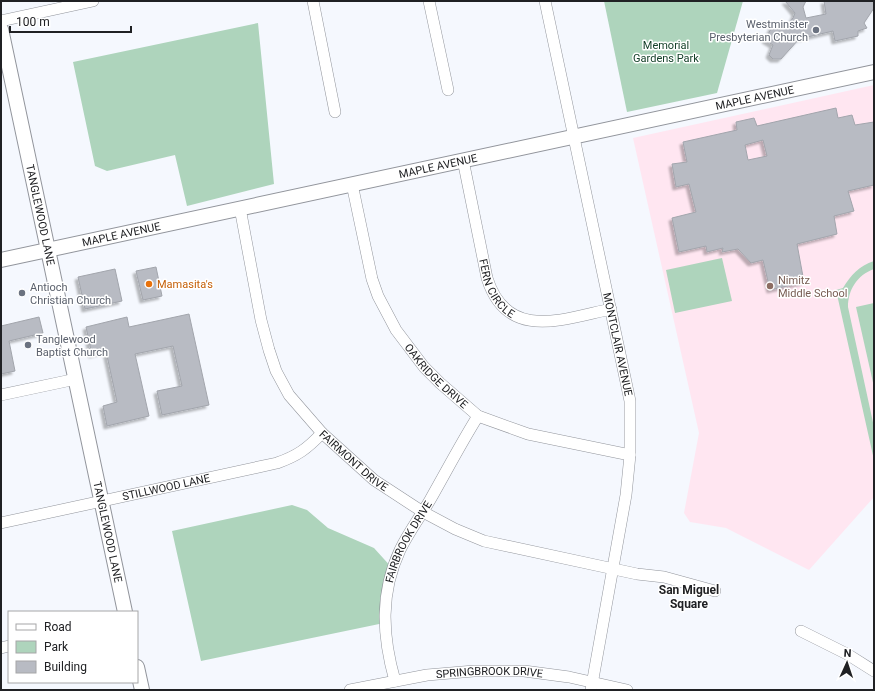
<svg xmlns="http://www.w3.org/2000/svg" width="875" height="691" font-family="Roboto,sans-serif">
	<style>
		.education { fill: #ffe6f1 }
		.green { fill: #aed4bc }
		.building { fill: #b8bbc3; stroke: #a2a5ac; fill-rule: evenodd; filter: url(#shadow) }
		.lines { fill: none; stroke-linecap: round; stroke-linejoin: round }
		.minor-casing { stroke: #92959c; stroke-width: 12 }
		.major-casing { stroke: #92959c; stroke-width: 16 }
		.minor { stroke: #fff; stroke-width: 11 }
		.major { stroke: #fff; stroke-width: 14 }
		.worship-dot { fill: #6b7280; stroke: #fff; stroke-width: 1.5 }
		.food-dot { fill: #e8710a; stroke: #fff; stroke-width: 1.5 }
		.education-dot { fill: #8d6e63; stroke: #fff; stroke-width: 1.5 }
		.labels { text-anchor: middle; stroke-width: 3; stroke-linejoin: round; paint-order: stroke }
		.worship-label { font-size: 11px; fill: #5b616d; stroke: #fff; text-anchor: start }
		.park-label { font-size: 11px; fill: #15412a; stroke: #fff }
		.street-label { font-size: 11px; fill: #202124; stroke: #fff }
		.education-label { font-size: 11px; fill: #785e54; stroke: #fff; text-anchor: start }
		.food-label { font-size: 11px; fill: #c56008; stroke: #fff; text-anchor: start }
		.neighbourhood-label { font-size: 12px; font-weight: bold; fill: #202124; stroke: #fff }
	</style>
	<defs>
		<filter id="shadow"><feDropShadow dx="-3" dy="3" stdDeviation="1" flood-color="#0004"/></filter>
	</defs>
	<rect width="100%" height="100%" fill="#f5f8fe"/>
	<!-- education -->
	<path class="education" d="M874,85V497L809,570L726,528L690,522L684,513L699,433L633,138Z"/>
	<!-- green -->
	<g class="green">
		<path d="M604,1H743L717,93L627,112Z"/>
		<path d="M258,23L274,184L187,206L175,155L107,171L95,166L73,62Z"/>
		<path d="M722,258L732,301L675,313L666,270Z"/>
		<path d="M874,261V269C857,275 848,290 848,307L874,427V460L836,290L843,288C851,275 859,266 874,261Z"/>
		<path d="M874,303V387L856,307Z"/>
		<path d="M292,505L307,510L328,528L374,548L393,569L384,623L201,661L172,531Z"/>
	</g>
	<!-- building -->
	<g class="building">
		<path d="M785,1H806L803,7L806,18L826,14L824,1H874V8L864,23L867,28L858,31V36L835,41L833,31L799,39L781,59H773L769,55L773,45L765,40L774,23L785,28L793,18L795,13Z"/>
		<path d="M836,108L838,118L852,115L855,125L874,122V185L848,191L854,211L834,216L837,234L797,244L804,282L770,290L763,260L751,263L738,249L722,252L723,248L707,252L706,246L679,252L672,218L696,212L689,184L676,187L672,164L687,162L683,142L737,130L736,122L754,118L757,126ZM763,140L767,156L748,160L745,145Z"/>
		<path d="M156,267L162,296L143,300L136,271Z"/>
		<path d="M115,269L122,301L85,309L78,277Z"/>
		<path d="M189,314L209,405L162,415L157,391L182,386L173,346L135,354L149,416L107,426L103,406L117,402L106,351L92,355L86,327L127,317L129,327Z"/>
		<path d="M39,317L43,333L9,341L15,371L1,374V326Z"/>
	</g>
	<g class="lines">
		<!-- minor casing -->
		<g class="minor-casing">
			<g id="minor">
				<path d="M313,1L335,112"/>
				<path d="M429,1L448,90"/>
				<path id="s1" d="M545,1L630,401V455L626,495L591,690"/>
				<path d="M1,21L93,1"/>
				<path id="s2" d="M463,160L487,278C507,342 563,319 611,309"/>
				<path id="s3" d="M352,184L372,279L378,296L396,330L424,367L440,383L478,416L528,434L630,455"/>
				<path id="s4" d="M240,208L261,320L269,350L276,371L289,395L322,433L374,480L423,512L455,529L484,541L637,574L664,577L715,591"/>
				<path d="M1,395L76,379"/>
				<path id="s5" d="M1,523L277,463C297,456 307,449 322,433"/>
				<path d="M801,631L847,654L874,671"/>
				<path d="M1,648L9,646"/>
				<path id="s6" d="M395,681C382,635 380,593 400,550C408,533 420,517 430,500C446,472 461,443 478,416"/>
				<path id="s7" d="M350,690L427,675L474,671H524L569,677L627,690"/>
			</g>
		</g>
		<!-- major casing -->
		<g class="major-casing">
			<g id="major">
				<path id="s8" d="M1,29L125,612"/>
				<path id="s9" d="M1,260L874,72"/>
				<path d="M137,667L142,690"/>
			</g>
		</g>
		<!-- minor -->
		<use href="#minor" class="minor"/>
		<!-- major -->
		<use href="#major" class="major"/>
	</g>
	<!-- markers -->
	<g class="worship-dot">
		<circle cx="816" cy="30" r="4"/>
		<circle cx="22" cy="293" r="4"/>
		<circle cx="28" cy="345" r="4"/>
	</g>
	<circle class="food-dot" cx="149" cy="284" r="4"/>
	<circle class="education-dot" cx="770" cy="286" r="4"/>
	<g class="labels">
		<!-- worship labels -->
		<g class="worship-label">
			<text x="808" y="28" text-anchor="end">Westminster<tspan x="808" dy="13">Presbyterian Church</tspan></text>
			<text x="30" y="291">Antioch<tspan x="30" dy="13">Christian Church</tspan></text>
			<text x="36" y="343">Tanglewood<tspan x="36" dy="13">Baptist Church</tspan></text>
		</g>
		<!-- park labels -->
		<g class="park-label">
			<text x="666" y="49">Memorial<tspan x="666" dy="13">Gardens Park</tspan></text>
		</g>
		<!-- street labels -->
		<g class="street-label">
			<text dy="4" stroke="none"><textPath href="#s9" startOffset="771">MAPLE AVENUE</textPath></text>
			<text dy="4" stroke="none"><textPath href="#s9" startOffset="447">MAPLE AVENUE</textPath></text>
			<text dy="4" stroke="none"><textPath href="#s8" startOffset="190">TANGLEWOOD LANE</textPath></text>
			<text dy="4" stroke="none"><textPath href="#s9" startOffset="123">MAPLE AVENUE</textPath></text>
			<text dy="4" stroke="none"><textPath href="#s2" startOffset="134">FERN CIRCLE</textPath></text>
			<text dy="4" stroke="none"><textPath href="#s1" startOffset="351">MONTCLAIR AVENUE</textPath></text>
			<text dy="4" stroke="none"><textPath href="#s3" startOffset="215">OAKRIDGE DRIVE</textPath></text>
			<text dy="4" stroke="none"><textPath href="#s4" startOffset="287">FAIRMONT DRIVE</textPath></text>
			<text dy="4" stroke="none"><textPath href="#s5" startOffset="169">STILLWOOD LANE</textPath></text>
			<text dy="4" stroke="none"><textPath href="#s8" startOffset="514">TANGLEWOOD LANE</textPath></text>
			<text dy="4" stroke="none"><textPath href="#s6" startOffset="145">FAIRBROOK DRIVE</textPath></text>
			<text dy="4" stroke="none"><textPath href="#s7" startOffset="141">SPRINGBROOK DRIVE</textPath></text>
		</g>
		<!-- education labels -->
		<g class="education-label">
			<text x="778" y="284">Nimitz<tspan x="778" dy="13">Middle School</tspan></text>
		</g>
		<!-- food labels -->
		<g class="food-label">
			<text x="157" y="288">Mamasita's</text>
		</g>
		<!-- neighbourhood labels -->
		<g class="neighbourhood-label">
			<text x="689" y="594">San Miguel<tspan x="689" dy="14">Square</tspan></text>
		</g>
	</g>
	<!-- border -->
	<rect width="875" height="691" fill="none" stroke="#202124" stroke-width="4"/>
	<!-- legend -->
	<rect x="8" y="611" width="130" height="72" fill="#ffffff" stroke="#a6a6a7"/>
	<rect x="16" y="624" width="20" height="6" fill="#ffffff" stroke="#a6a6a7"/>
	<text x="44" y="631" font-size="12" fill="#202124">Road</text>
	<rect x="16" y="641" width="20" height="12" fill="#aed4bc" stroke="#a6a6a7"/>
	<text x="44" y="651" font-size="12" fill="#202124">Park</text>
	<rect x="16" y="661" width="20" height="12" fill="#b8bbc3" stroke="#a6a6a7"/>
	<text x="44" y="671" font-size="12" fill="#202124">Building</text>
	<!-- north arrow -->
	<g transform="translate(847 663) rotate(3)" stroke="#ffffff" stroke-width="3" paint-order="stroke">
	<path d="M0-3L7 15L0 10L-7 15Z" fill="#202124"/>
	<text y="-6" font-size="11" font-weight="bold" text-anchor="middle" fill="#202124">N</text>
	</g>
	<!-- scale -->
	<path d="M10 26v6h121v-6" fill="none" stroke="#202124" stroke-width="2"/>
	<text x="16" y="26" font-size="12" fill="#202124" stroke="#ffffff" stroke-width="3" paint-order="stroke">100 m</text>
</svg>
